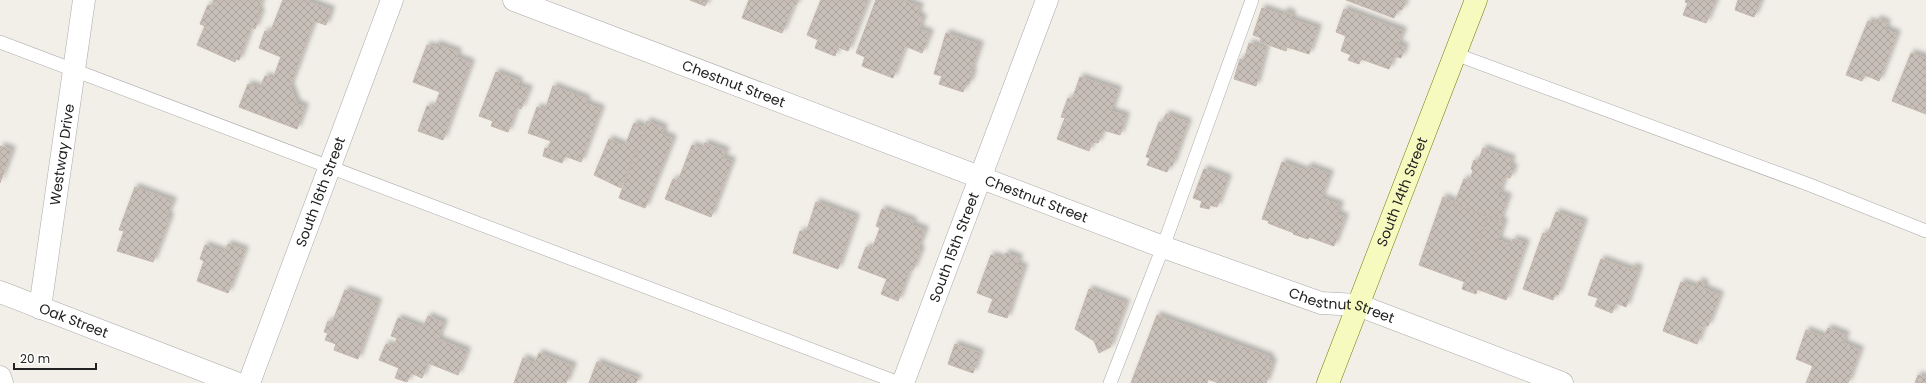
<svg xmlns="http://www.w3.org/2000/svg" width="1926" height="383" font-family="Poppins,sans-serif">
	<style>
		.building { fill: url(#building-cross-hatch); stroke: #c4b6ab; filter: url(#shadow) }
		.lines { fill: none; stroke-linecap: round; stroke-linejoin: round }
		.service-casing { stroke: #a9a9a9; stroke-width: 14 }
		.minor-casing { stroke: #a9a9a9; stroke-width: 23 }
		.tertiary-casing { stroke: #a9a9a9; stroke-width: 23 }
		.secondary-casing { stroke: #707d05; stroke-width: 23 }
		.service { stroke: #fff; stroke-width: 13 }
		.minor { stroke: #fff; stroke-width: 22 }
		.tertiary { stroke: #fff; stroke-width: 22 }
		.secondary { stroke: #f7fabf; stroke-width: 22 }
		.labels { text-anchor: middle; stroke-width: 3; stroke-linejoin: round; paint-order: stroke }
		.street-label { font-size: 14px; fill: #222; stroke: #fff }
	</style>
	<defs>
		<pattern id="building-cross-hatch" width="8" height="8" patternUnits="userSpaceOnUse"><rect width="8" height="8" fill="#c7bfb8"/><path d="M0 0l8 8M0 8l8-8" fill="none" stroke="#aba49e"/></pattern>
		<filter id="shadow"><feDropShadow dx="3.5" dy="-3.5" stdDeviation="2" flood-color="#0004"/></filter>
	</defs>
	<rect width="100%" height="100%" fill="#f2efe9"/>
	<!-- building -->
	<g class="building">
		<path d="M214,0H262L258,10L261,12L255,29L251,27L239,60L236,59L235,62L197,45L205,26L200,24L208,5L212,6Z"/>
		<path d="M283,0H305L331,10L326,25L314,21L290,86L297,104L305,107L297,129L239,107L248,84L260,88L265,76L273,79L281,57L259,48L265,31L270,33Z"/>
		<path d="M690,0H708L705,6Z"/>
		<path d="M749,0H798L796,5L794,4L782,33L742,18Z"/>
		<path d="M821,0H868L848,51L838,47L835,56L815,48L818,40L807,35Z"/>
		<path d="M876,0H903L920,7L917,15L923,18L919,29L930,33L922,53L905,46L893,78L862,66L865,57L856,53Z"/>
		<path d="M1346,0H1406L1402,10L1398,9L1394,18Z"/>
		<path d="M1686,0H1716L1706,23L1683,15L1688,3L1685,2Z"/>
		<path d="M1738,0H1761L1754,17L1735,10Z"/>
		<path d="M1262,8L1283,15L1285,11L1292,14L1291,19L1318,28L1309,54L1287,47L1286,51L1260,42L1261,38L1253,35Z"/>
		<path d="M1344,9L1403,31L1398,44L1405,47L1401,58L1394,56L1389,69L1361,59L1359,64L1348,60L1351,55L1341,51L1346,36L1336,32Z"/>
		<path d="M1877,19L1887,23L1885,29L1897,34L1879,81L1865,75L1862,81L1846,75L1868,21L1876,24Z"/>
		<path d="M946,33L980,45L971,71L973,72L969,84L966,83L963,92L939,84L942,76L934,74Z"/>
		<path d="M1249,43L1266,48L1256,86L1234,79L1240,59L1244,60Z"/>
		<path d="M436,44L458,52L456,57L471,63L443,140L418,131L427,106L434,108L440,92L413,82L427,45L435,48Z"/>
		<path d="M1911,53L1926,58V114L1892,101Z"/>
		<path d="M496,72L519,81L518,86L529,89L521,109L517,107L508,132L491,126L493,121L479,116Z"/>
		<path d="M1080,77L1118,90L1111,111L1126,116L1120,135L1103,130L1098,143L1092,142L1089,151L1057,139L1065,118L1061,117L1068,98L1072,100Z"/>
		<path d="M553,86L587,99L585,103L601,109L581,162L565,156L562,163L543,156L545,148L548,149L551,141L528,133L537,107L545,110Z"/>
		<path d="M1166,114L1188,122L1172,166L1170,165L1167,172L1147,165L1150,158L1146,157L1159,122L1162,123Z"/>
		<path d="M647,121L664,128L662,134L673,139L645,208L619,198Z"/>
		<path d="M634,123L645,128L621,188L594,175L609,139L625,146Z"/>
		<path d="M705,143L726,151L723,158L732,161L711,217L665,199L673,179L678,181L692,145L702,149Z"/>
		<path d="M0,146L12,150L0,183Z"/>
		<path d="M1483,148L1512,159L1509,166L1514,168L1510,178L1505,176L1499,194L1508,197L1500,220L1442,200L1443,197L1455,202L1464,179L1470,181L1473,170L1471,169L1474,160L1478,162Z"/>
		<path d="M1282,162L1306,171L1308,166L1330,174L1321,198L1340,205L1337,214L1345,217L1334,246L1309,237L1308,239L1293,234L1294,233L1268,223L1269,221L1262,219Z"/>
		<path d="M1204,169L1228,178L1217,207L1210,205L1209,209L1200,207L1202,201L1193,198Z"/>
		<path d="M135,187L173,201L167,215L170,217L153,262L117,251L124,231L119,230Z"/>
		<path d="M1442,200L1488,216L1465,282L1419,265Z"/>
		<path d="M816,202L856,217L838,269L793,253L800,231L806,233Z"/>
		<path d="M882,209L913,221L912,225L925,230L918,248L921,250L913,270L910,269L898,301L881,294L887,279L858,268L866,247L872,249L880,228L876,226Z"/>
		<path d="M1556,212L1584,222L1558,295L1555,294L1553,300L1523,289L1543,233L1548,234Z"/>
		<path d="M1488,216L1504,222L1498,240L1511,245L1513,239L1526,243L1506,300L1477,289L1476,294L1462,289Z"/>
		<path d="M228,244L245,250L228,293L197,281L204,261L200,259L205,245L224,252Z"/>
		<path d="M1006,253L1019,258L1017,265L1024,267L1007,318L988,312L993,299L977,293L991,255L1003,259Z"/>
		<path d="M1601,259L1632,270L1633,266L1639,269L1626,307L1616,303L1612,313L1595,306L1598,298L1588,295Z"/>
		<path d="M1699,281L1705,284L1703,288L1720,295L1708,326L1704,325L1697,344L1663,331L1681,282L1696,287Z"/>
		<path d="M1089,289L1126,303L1110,347L1099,353L1094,341L1075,329Z"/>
		<path d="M345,290L378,302L358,359L334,350L336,344L325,340L328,333L324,332L328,321L332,323Z"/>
		<path d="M1157,315L1270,357L1269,360L1273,362L1266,383H1218L1208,379L1207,383H1131Z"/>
		<path d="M428,316L444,323L438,339L467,351L458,375L428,363L422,378L411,373L407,382L395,378L399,368L379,360L386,344L394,347L397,338L391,336L398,318L423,328Z"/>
		<path d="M1828,328L1846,335L1843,343L1860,350L1848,383H1806L1813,366L1796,359L1806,330L1824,337Z"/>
		<path d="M955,344L980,353L973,373L948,364Z"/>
		<path d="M539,353L573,366L566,383H514L523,358L535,363Z"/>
		<path d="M597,362L638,378L636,383H589Z"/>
		<path d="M1918,375L1926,378V383H1915Z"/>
	</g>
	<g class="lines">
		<!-- service casing -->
		<g class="service-casing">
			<g id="service">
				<path d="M0,42L899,383"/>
				<path d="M1455,54L1810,185L1926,231"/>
				<path d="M1110,383L1163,247L1252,0"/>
			</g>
		</g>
		<!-- minor casing -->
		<g class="minor-casing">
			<g id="minor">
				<path id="s1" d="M514,0L1163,247L1321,303L1358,305L1562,383"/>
				<path id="s2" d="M40,308L84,0"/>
				<path d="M0,377L2,383"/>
				<path id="s3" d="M249,383L392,0"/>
				<path id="s4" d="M903,383L1047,0"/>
			</g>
		</g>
		<!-- tertiary casing -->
		<g class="tertiary-casing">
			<g id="tertiary">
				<path id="s5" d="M0,292L236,383"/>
			</g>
		</g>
		<!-- secondary casing -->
		<g class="secondary-casing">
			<g id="secondary">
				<path id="s6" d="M1328,383L1476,0"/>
			</g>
		</g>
		<!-- service -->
		<use href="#service" class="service"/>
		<!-- minor -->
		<use href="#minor" class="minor"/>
		<!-- tertiary -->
		<use href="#tertiary" class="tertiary"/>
		<!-- secondary -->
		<use href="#secondary" class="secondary"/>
	</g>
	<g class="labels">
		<!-- street labels -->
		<g class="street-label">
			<text dy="5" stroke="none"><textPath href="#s1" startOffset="235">Chestnut Street</textPath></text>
			<text dy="5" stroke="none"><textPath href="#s2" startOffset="155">Westway Drive</textPath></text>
			<text dy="5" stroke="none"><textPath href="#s3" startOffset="204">South 16th Street</textPath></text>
			<text dy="5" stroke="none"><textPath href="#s6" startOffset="205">South 14th Street</textPath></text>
			<text dy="5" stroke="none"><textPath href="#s1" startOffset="559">Chestnut Street</textPath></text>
			<text dy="5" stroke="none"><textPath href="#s4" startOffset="145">South 15th Street</textPath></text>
			<text dy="5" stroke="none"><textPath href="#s1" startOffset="883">Chestnut Street</textPath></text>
			<text dy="5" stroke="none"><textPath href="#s5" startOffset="79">Oak Street</textPath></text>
		</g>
	</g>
	<!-- scale -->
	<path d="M14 363v6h82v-6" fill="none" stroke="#222222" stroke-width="2"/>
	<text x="20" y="363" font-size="12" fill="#222222" stroke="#ffffff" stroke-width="3" paint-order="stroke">20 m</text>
</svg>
